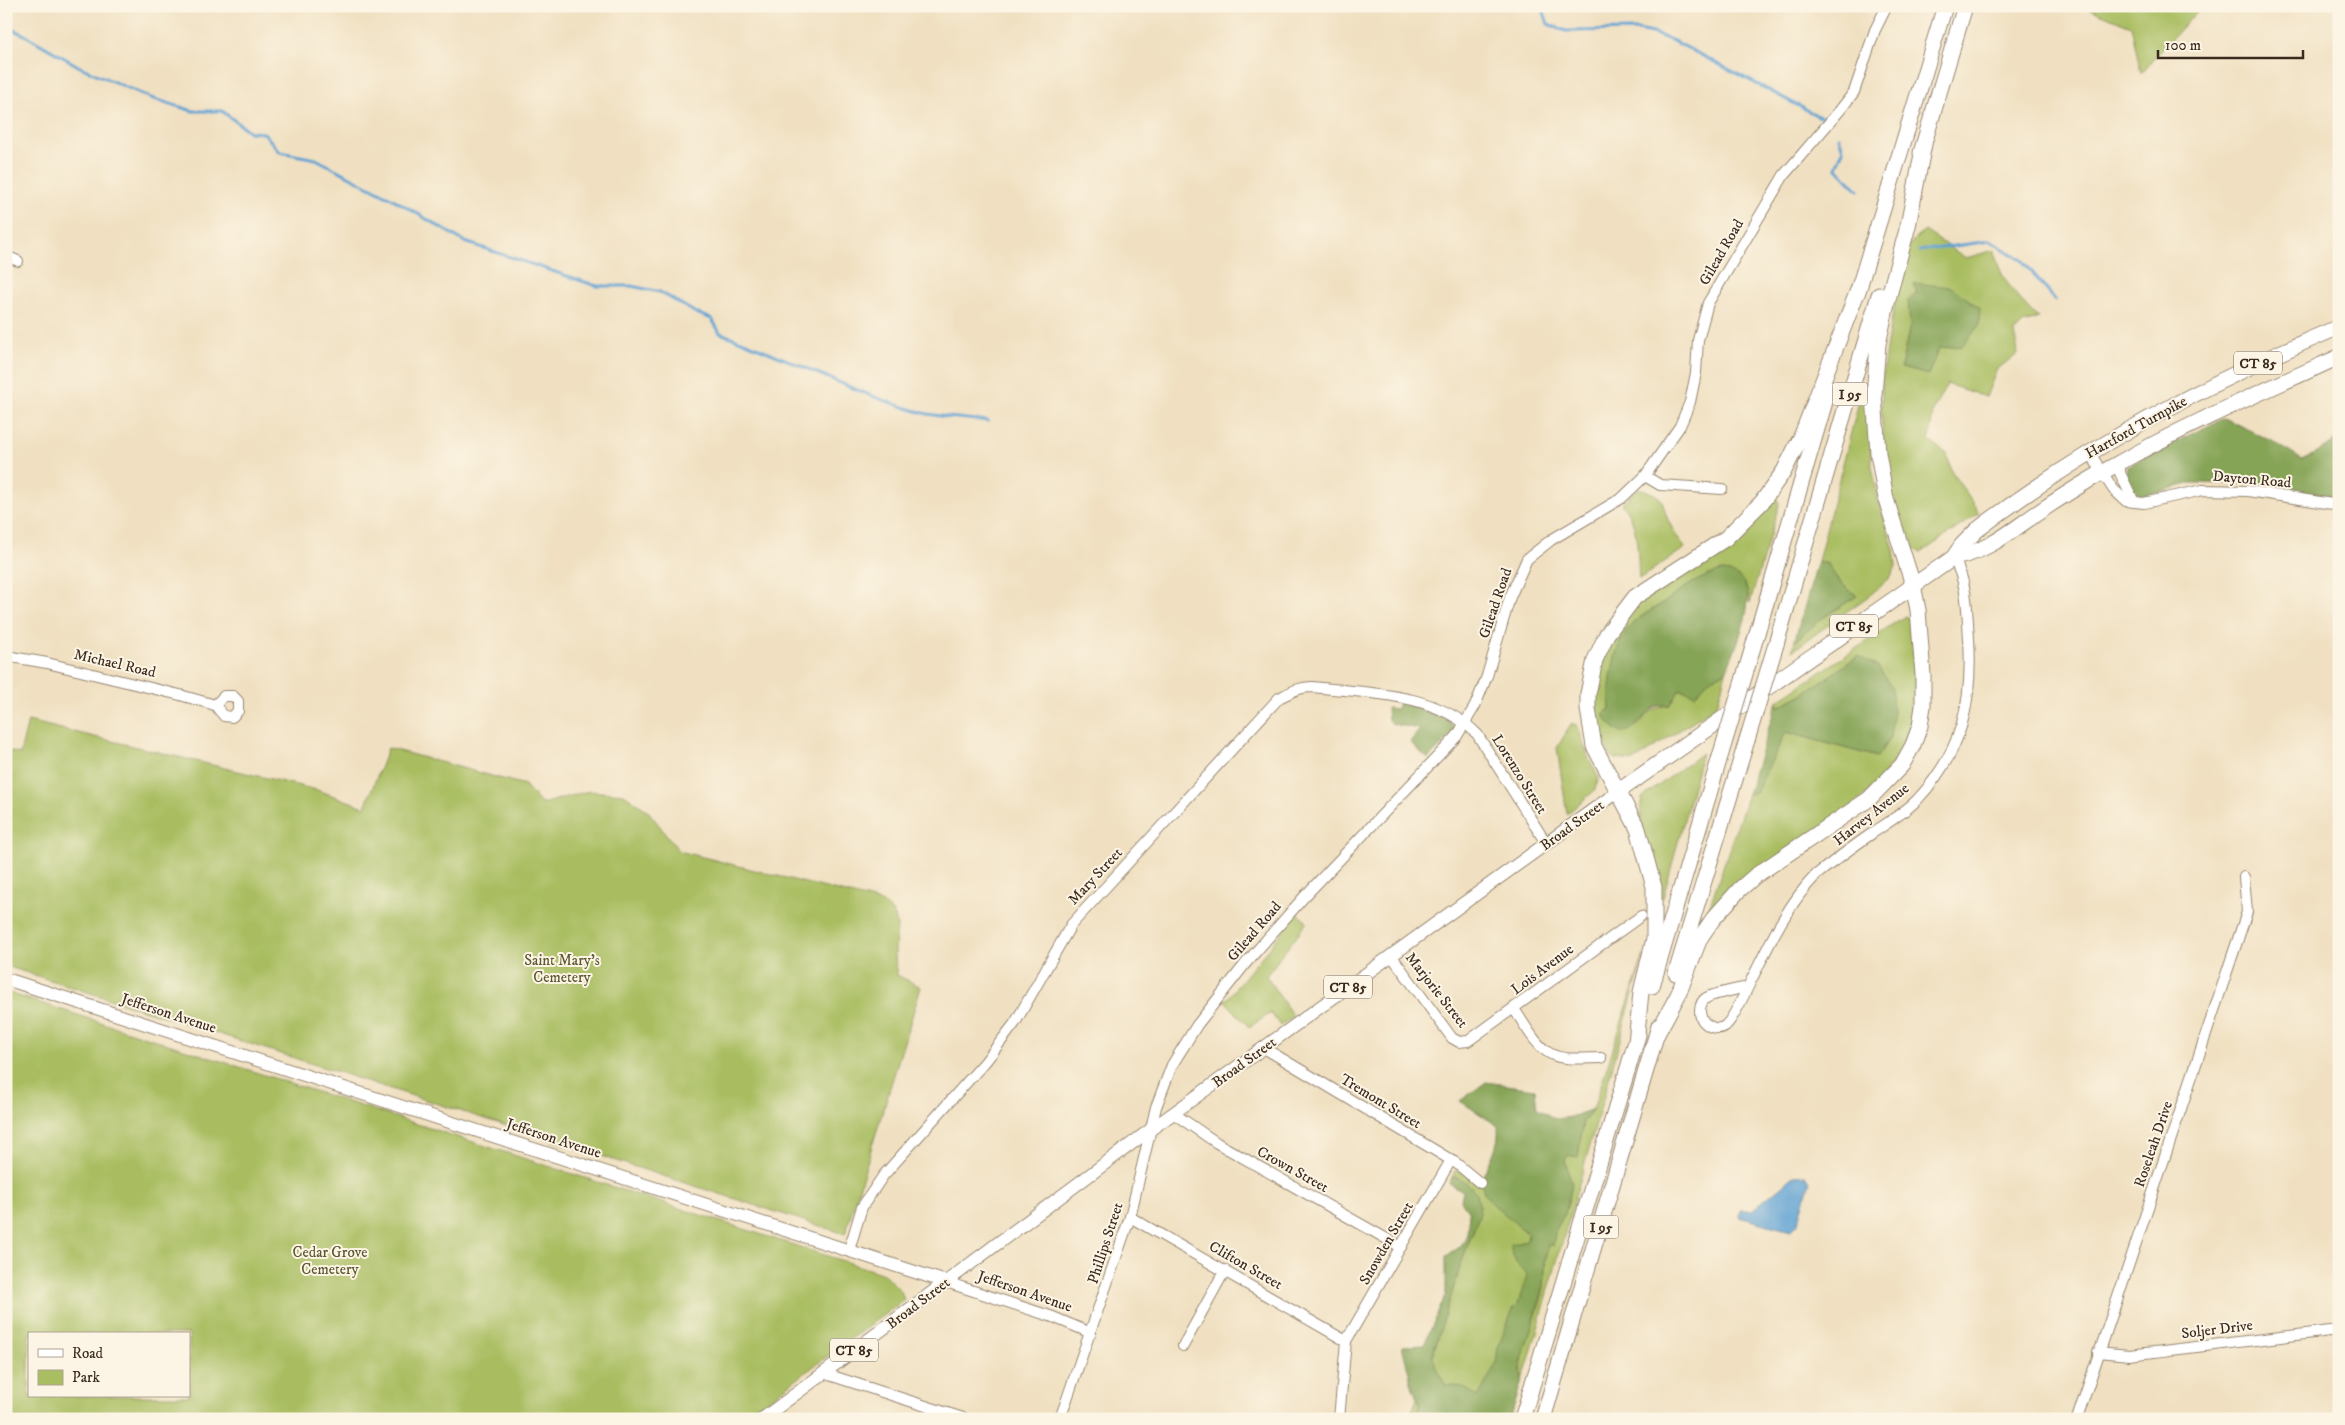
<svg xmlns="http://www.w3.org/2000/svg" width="2345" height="1425" font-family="'IM FELL DW Pica',serif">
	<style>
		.green { fill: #a9bd61; stroke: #727440; fill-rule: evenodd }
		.forest { fill: #86a457; stroke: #60673a }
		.water { fill: #5ea1d3; stroke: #4c6678 }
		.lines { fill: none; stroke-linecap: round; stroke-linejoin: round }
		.stream { stroke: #5ea1d3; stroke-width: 3 }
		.minor-casing { stroke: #968570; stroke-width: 12 }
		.major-casing { stroke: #968570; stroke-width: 14 }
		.highway-casing { stroke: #968570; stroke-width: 17 }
		.minor { stroke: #fff; stroke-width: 10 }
		.major { stroke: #fff; stroke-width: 12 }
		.highway { stroke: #fff; stroke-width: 15 }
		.highway-bridge-casing { stroke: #968570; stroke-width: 17; stroke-linecap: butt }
		.highway-bridge { stroke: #fff; stroke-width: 15 }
		.labels { text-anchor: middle; stroke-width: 4; stroke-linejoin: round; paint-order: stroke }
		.shield { fill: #fcf5e5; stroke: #75675a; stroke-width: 1 }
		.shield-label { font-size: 14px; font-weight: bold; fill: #3b2a1e }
		.street-label { font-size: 15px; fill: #3b2a1e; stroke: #fcf5e5 }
		.park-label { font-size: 15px; fill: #5c5632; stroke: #fcf5e5 }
	</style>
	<rect width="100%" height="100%" fill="#fcf5e5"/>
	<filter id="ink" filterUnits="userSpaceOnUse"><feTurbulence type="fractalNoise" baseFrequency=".02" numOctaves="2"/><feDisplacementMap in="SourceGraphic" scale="10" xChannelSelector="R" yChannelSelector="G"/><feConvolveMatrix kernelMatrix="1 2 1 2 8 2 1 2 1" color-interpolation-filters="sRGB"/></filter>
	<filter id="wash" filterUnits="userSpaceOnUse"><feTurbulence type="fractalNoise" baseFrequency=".0096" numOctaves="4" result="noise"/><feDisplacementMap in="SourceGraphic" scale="20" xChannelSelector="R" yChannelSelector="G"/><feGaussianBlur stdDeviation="1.12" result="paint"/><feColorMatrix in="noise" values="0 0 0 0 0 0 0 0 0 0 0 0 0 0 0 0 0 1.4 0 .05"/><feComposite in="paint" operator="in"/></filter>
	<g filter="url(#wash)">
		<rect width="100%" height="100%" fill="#f0e0c1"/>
		<!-- green -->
		<g class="green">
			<path d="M2082,6H2202L2141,73L2131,26Z"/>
			<path d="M1925,231L1966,258L1994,250C2000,280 2017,297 2038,318L2023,324L2015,332L2018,354L1997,369L1986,397L1947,384L1933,411L1929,441L1947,454L1951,470L1979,513L1921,553C1901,543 1901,526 1895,506C1874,429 1879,360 1900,284C1904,272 1905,255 1911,244C1913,239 1921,234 1925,231ZM1914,284L1963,346L1939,348L1901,367L1917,293Z"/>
			<path d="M1864,382L1868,384L1872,467L1880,505L1894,549L1896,566L1890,578L1870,595L1792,651C1799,625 1839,613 1856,594C1838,587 1834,567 1818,561Z"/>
			<path d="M1639,488C1671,499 1658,500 1670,524C1674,533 1680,541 1685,548L1639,579C1637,553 1640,523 1621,504Z"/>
			<path d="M1775,498L1778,500L1779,505L1750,603L1746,586L1723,571C1703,575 1685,587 1669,599C1657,607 1641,615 1631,625C1614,643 1608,685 1610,709L1604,713L1637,726C1647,714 1654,707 1670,705L1680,689L1695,694L1711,678L1726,672L1717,705L1634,761L1616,759L1610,755L1604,742L1598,718L1596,694L1600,670L1609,643L1638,604L1728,544L1751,524Z"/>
			<path d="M1905,616L1910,619C1916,634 1915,650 1915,665C1917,729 1908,749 1865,796L1708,916L1709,908L1748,794L1756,792L1786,732L1877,757L1858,656L1805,693L1777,707V701Z"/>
			<path d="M28,721L317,790L365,807L388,748L525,785L541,804L589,791L624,794L648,811L679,851L881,902C903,916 896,928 895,951C895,959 896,967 897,975L921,987L845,1234L6,966V750L20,754Z"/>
			<path d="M1572,723L1578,726L1586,752L1599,779L1594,791L1567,814L1557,748Z"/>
			<path d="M1702,753L1663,898L1661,897C1654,870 1635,825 1642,798Z"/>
			<path d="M1298,913L1307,922L1266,976L1293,1016L1280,1026L1271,1013L1249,1027L1225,1001Z"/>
			<path d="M1644,955L1528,1363L1522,1380C1518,1348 1539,1318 1544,1286C1546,1272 1544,1258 1549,1244L1553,1245L1556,1227L1565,1214L1572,1185L1565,1160L1568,1155L1578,1157L1583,1121L1593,1109Z"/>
			<path d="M6,992L884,1274L901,1291L904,1300L742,1419H6ZM29,1334H189V1396H29Z"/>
			<path d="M1456,1170L1481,1178L1549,1222L1477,1419H1409L1433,1359L1432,1357L1464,1255L1480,1213L1457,1177H1452Z"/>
		</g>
		<!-- forest -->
		<g class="forest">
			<path d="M1914,283L1951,287L1980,308L1979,325L1963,346L1939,348L1928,375L1901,368L1910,325L1908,301L1917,293Z"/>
			<path d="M2224,418L2272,441L2302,460L2339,439V485L2332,498L2269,484L2192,483L2142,496C2130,491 2124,478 2127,466Z"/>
			<path d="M1818,561L1828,564L1839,582L1857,596L1825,616L1794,642Z"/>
			<path d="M1723,571C1771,577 1736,644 1726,672L1711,678L1695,695L1680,689L1670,705C1666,705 1661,705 1658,706C1642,712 1631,745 1612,726C1607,721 1605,719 1604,713L1610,709C1608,685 1614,643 1631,625C1642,615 1657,607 1669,599C1685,587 1703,575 1723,571Z"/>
			<path d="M1858,656L1878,667L1892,688L1893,711L1890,738L1877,757L1786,732L1756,792L1748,794L1777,701L1778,707L1805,693Z"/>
			<path d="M1399,701L1447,719L1454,729L1453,734L1428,759L1410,742L1420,729L1393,724L1388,720L1387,708L1397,709Z"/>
			<path d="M1486,1082L1535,1089L1537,1108L1555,1119L1571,1117L1593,1109L1583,1121L1578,1157L1568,1155L1565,1160L1572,1185L1565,1214L1556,1227L1553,1246L1549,1244L1545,1255L1544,1286L1520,1366L1522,1380L1510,1419H1415L1420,1404L1413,1389L1402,1346L1424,1345L1446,1294V1256C1469,1243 1467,1237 1469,1212L1461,1201L1463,1191L1449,1183L1452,1177L1466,1182L1477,1193L1480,1213L1464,1255L1432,1356L1445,1385L1463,1387L1478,1397L1496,1364L1498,1348L1513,1309L1518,1304L1527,1275C1517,1267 1513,1257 1510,1245L1527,1241L1528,1234L1493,1204L1484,1193L1481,1178C1490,1162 1500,1145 1498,1126L1460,1101Z"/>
		</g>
		<!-- water -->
		<path class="water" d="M1806,1175L1810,1181L1798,1224L1791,1231L1739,1217L1740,1210H1752L1794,1176Z"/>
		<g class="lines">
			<!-- stream -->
			<g class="stream">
				<path d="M1542,6L1548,24L1566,31L1638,30L1652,33L1676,42L1822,118"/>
				<path d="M6,27L23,34L80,67L151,98L193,111H222L250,132L264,133L280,152L316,159L393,199L465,242L597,286H631L660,292L696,313L712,319L720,333C788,357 850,392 920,412C941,418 966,418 988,421"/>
				<path d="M1839,137L1843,150L1836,167L1858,190"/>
				<path d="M1919,251L1990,241L2022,260L2055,300"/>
			</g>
		</g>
	</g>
	<g filter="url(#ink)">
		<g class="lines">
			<!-- minor casing -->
			<g class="minor-casing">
				<g id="minor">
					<path d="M6,256L18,261"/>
					<path d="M2089,452L2113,489L2126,501L2144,503L2203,490L2248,491L2339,505"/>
					<path d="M2120,462V473L2134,502"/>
					<path d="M1645,476L1660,485L1722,489"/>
					<path d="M6,656L47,663L180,695L215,705L224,716L232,717L238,711V701L233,696H224L215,705"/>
					<path d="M1391,955L1452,1038L1459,1042L1468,1041L1641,916"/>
					<path d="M1747,987C1739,989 1712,994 1706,998C1699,1003 1698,1016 1704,1022C1709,1027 1718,1031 1725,1026C1735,1018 1750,981 1757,969C1773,936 1790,902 1816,875C1835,860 1854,846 1874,832C1889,822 1905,812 1917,800C1962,752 1973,703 1969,639C1967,612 1968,582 1953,558"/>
					<path d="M1514,1009C1524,1023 1535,1046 1551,1054C1564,1061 1586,1058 1601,1058"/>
					<path d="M1264,1048L1456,1163L1480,1183"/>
					<path d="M1173,1113L1217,1143L1401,1247"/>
					<path d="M1130,1217L1346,1341"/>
					<path d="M849,1250L862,1207L883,1176L985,1062L1015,1023L1071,925L1279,698C1291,692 1299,687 1312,687C1367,693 1435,692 1477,734L1546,843"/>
					<path d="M946,1282L1053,1317L1091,1333"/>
					<path d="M1183,1346L1225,1270"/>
					<path d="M2098,1352L2129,1355L2339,1330"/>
					<path d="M823,1373L966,1419"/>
					<path d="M1060,1419L1130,1217L1156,1107L1172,1065L1197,1025L1246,963L1304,897L1457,736L1475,706L1487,676L1510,597L1527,559L1551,540L1622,498L1645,476L1680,426L1690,402L1696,373L1698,340L1708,303L1784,175L1841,109L1854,92L1875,30L1887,6"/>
					<path d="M1339,1419L1346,1341L1451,1160"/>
					<path d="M2077,1419L2247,912L2244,877"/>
				</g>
			</g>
			<!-- major casing -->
			<g class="major-casing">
				<g id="major">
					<path d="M6,979L946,1282"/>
					<path d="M762,1419L1150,1130L1619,791"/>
				</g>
			</g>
			<!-- highway casing -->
			<g class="highway-casing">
				<g id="highway">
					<path d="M1921,153L1965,6"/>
					<path d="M1857,294L1945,6"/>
					<path d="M1953,558L1962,545L1977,530C2087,446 2211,381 2339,327"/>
					<path d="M1776,644L1879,295"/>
					<path d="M1748,664L1829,388"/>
					<path d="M1619,791L1953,558C1985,553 2010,532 2036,514C2058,499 2080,485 2103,472C2179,428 2259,393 2339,357"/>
					<path d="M1676,973L1747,740"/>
					<path d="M1652,986L1719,760"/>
					<path d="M1657,1034L1678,995L1700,938L1713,919L1739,890L1755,876L1869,799L1902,765L1913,745L1920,726L1923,706V675L1918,610L1913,585L1886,499L1878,453L1874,395L1878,344L1888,299L1908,226L1924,144"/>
					<path d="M1636,1043L1641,992L1654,939V887L1638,829L1594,746L1588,709V694L1595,660L1607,634L1635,597L1726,538L1762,502L1784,471L1801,437L1860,285"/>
					<path d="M1522,1419L1638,1035"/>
					<path d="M1543,1419L1659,1026"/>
				</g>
			</g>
			<!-- minor -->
			<use href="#minor" class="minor"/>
			<!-- major -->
			<use href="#major" class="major"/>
			<!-- highway -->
			<use href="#highway" class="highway"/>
			<!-- highway-bridge casing -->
			<g class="highway-bridge-casing">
				<g id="highway-bridge">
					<path d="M1747,740L1776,644"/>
					<path d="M1719,760L1748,664"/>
				</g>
			</g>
			<!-- highway-bridge -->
			<use href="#highway-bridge" class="highway-bridge"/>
		</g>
	</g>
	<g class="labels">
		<!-- shield labels -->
		<g class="shield">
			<rect x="2234" y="351.5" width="48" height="23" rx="4"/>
			<rect x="1832.5" y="382.5" width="35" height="23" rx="4"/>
			<rect x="1830" y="614.5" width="48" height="23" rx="4"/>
			<rect x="1324" y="975.5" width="48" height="23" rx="4"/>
			<rect x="1583.5" y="1215.5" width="35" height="23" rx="4"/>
			<rect x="830" y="1338.5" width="48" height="23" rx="4"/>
		</g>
		<g class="shield-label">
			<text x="2258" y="368">CT 85</text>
			<text x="1850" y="399">I 95</text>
			<text x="1854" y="631">CT 85</text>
			<text x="1348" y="992">CT 85</text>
			<text x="1601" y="1232">I 95</text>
			<text x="854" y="1355">CT 85</text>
		</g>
		<!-- street labels -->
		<g class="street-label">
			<text transform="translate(1721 252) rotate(-60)" y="5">Gilead Road</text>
			<text transform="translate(2136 427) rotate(-29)" y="5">Hartford Turnpike</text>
			<text transform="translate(2252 479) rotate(5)" y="5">Dayton Road</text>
			<text transform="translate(1495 603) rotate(-71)" y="5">Gilead Road</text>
			<text transform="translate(115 663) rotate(13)" y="5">Michael Road</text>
			<text transform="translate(1520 774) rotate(58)" y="5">Lorenzo Street</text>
			<text transform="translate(1871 814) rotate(-38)" y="5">Harvey Avenue</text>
			<text transform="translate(1572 825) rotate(-36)" y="5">Broad Street</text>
			<text transform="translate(1095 876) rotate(-47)" y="5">Mary Street</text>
			<text transform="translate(1254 931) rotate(-49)" y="5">Gilead Road</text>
			<text transform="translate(1542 969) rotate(-37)" y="5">Lois Avenue</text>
			<text transform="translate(1437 990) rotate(52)" y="5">Marjorie Street</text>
			<text transform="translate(169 1013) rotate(18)" y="5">Jefferson Avenue</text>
			<text transform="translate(1244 1062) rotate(-36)" y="5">Broad Street</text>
			<text transform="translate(1381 1101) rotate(31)" y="5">Tremont Street</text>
			<text transform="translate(554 1138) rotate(18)" y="5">Jefferson Avenue</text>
			<text transform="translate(2153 1144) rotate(-71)" y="5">Roseleah Drive</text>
			<text transform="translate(1293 1169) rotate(29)" y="5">Crown Street</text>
			<text transform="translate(1105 1243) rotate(-72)" y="5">Phillips Street</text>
			<text transform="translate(1386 1243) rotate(-60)" y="5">Snowden Street</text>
			<text transform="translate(1246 1265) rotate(30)" y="5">Clifton Street</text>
			<text transform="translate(1025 1291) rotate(19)" y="5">Jefferson Avenue</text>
			<text transform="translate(918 1303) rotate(-37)" y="5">Broad Street</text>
			<text transform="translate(2217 1329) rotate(-7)" y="5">Soljer Drive</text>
		</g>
		<!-- park labels -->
		<g class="park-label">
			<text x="562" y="965">Saint Mary's<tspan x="562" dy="17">Cemetery</tspan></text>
			<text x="330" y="1257">Cedar Grove<tspan x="330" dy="17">Cemetery</tspan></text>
		</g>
	</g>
	<!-- margin -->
	<rect width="2345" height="1425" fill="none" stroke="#fcf5e5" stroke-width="25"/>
	<!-- legend -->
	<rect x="28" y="1332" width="162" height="65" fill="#fcf5e5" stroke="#afa495"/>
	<rect x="38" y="1349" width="25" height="8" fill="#ffffff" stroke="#afa495"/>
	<text x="72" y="1358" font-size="15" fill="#3b2a1e">Road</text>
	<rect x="38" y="1370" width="25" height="15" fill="#a9bd61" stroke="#afa495"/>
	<text x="72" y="1382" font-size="15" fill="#3b2a1e">Park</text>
	<!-- scale -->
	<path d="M2158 50v8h145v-8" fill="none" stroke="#3b2a1e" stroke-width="2.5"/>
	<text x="2165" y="50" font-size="15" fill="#3b2a1e" stroke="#fcf5e5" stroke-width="4" paint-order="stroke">100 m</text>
</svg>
